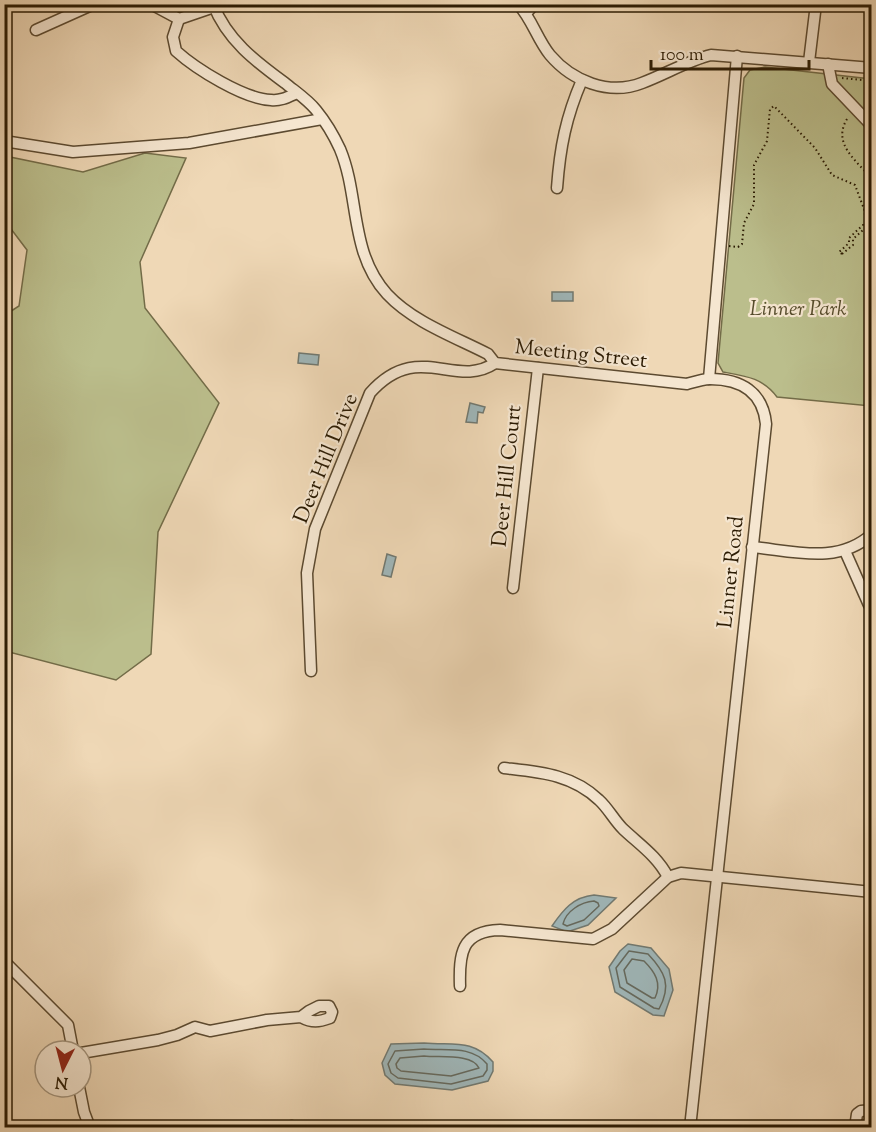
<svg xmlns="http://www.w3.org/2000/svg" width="876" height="1132" font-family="'Sorts Mill Goudy',serif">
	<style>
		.green { fill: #bbbe8c; stroke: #736c48; stroke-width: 1.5 }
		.water { fill: #9fb7ba; stroke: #717971; stroke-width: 1.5 }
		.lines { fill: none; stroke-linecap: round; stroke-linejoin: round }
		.shore { stroke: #65695e; stroke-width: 1.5 }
		.minor-casing { stroke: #5c4a30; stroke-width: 13 }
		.path { stroke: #2b1b03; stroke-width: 2; stroke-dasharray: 1.5 3; stroke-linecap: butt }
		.minor { stroke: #f5e6d0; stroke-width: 10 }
		.labels { text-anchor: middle; stroke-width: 4.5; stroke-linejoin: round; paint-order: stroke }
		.park-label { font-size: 21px; font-style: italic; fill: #564c2c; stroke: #f5e6d0 }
		.street-label { font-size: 21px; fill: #2b1b03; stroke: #f5e6d0 }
	</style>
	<rect width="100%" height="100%" fill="#efd8b6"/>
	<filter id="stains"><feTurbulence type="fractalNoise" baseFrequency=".00333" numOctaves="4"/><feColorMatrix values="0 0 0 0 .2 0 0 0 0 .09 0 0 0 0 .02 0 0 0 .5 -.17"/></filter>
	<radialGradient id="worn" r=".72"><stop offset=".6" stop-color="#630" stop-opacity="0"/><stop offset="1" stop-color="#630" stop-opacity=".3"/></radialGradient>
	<!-- green -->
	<g class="green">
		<path d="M765,67L871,79V406L777,397C763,378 746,376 723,372L718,363L744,78L750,70Z"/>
		<path d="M145,153L186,158L140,262L145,308L219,403L158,532L151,654L116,680L5,651V315L19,306L27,250L5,221V156L83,172Z"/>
	</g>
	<!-- water -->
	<g class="water">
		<rect x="552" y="292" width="21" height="9"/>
		<path d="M299,353L319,355L318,365L298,363Z"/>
		<path d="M470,403L485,407L483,413L478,412L477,423L466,422Z"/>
		<path d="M387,554L396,557L391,577L382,575Z"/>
		<path d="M594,895L616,898L588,925L567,932L552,926C563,910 573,897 594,895Z"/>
		<path d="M628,944L651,948L669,969L673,990L664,1016L653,1015L615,992L609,967L620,951Z"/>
		<path d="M424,1043C452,1046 472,1038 493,1062V1071L488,1081L452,1090L395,1084L385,1075L382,1063L391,1044Z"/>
	</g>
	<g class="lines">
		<!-- shore -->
		<g class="shore">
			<path d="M594,901L598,903L599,906L584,920L567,926L563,924C566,911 581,902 594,901Z"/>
			<path d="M629,951L648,954C665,972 672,985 659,1009L654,1008L620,987L616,968Z"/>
			<path d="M632,959L644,961C655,972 662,983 655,998H652L627,983L624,970Z"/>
			<path d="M424,1049C447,1051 471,1045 487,1064V1070L483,1076L451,1084L398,1078L391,1073L388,1064L395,1051Z"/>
			<path d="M424,1056C439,1058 472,1053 479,1068L451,1076L401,1071L397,1068L396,1064L400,1058Z"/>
		</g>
		<!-- minor casing -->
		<g class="minor-casing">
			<g id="minor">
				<path d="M151,4L179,19L214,7"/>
				<path d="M213,4C227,40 255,61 285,83C296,92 308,100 316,110C325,121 334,136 340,149C360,197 349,252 387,294C413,322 455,337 488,354L495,363L687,384C694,382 703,379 710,379C741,379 763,392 766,424C739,658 717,893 690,1128"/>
				<path d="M518,4C532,19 537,39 550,55C572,81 609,96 642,83C666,74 687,61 711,55L872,68"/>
				<path d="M526,13L535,4"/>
				<path d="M179,19L173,37L176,51C196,69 244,99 271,100C281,101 288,97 297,93"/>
				<path d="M36,30L94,4"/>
				<path d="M809,62L816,4"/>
				<path d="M828,64L832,84L872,126"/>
				<path d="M4,141L73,152L189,143L322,119"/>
				<path d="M557,188C560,147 566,117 582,80"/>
				<path d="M709,379L737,56"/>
				<path d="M752,547C794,551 838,565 872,534"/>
				<path d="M845,551L869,605"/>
				<path d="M513,588L538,368"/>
				<path d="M311,671L307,573L315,529L370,393C418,339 455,390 495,363"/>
				<path d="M504,768C539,772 572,774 599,800C608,808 614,820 623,829C640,845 657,856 668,877"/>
				<path d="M4,961L68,1025L73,1051"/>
				<path d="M460,986C459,954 461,931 500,930L593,939L612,929L668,877L681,873L872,892"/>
				<path d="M81,1053L158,1040L177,1035L195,1027L210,1031L267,1020L301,1017L309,1011L319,1006H329L332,1012L330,1018C319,1022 312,1023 301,1017"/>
				<path d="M79,1087L84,1112L90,1128"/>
				<path d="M289,1128L292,1126"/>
				<path d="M855,1128L857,1114L861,1111L872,1110"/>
			</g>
		</g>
		<!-- path -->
		<g class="path">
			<path d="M842,78L872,81"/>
			<path d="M847,119C832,144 856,160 872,179"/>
			<path d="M864,209L867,227"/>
			<path d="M729,246L738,247L742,244L744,223L754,204V165L767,141L770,109L774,106L815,148L832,175L855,185L864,209L872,202"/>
			<path d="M842,254L839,252L849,243V238L863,225L867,227L872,222"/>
			<path d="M842,254L853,245V239L863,230L868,231L872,228"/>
		</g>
		<!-- minor -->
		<use href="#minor" class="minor"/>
	</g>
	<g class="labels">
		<!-- park labels -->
		<g class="park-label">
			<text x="798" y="315">Linner Park</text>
		</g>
		<!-- street labels -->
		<g class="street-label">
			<text transform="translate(581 353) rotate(6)" y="7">Meeting Street</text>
			<text transform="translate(325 458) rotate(-68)" y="7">Deer Hill Drive</text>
			<text transform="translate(506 476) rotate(-84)" y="7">Deer Hill Court</text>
			<text transform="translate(730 572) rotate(-84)" y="7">Linner Road</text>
		</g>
	</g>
	<!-- margin -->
	<rect width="876" height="1132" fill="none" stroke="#efd8b6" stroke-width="24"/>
	<rect x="6" y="6" width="864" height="1120" fill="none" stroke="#2b1b03" stroke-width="3"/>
	<rect x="12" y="12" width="852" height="1108" fill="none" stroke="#2b1b03" stroke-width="1.5"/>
	<!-- north arrow -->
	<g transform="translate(63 1069) rotate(186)"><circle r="28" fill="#f5e6d0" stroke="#a4957e" stroke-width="1.5"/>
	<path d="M0-4.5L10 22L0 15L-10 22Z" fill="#8f2418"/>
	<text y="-9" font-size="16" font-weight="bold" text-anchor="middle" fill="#2b1b03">N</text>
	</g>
	<!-- scale -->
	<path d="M651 60v9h158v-9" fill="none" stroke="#2b1b03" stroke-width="3"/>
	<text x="660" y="60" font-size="18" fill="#2b1b03" stroke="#f5e6d0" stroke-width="4.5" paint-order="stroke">100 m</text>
	<rect width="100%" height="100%" filter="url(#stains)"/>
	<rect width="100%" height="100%" fill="url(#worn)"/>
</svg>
